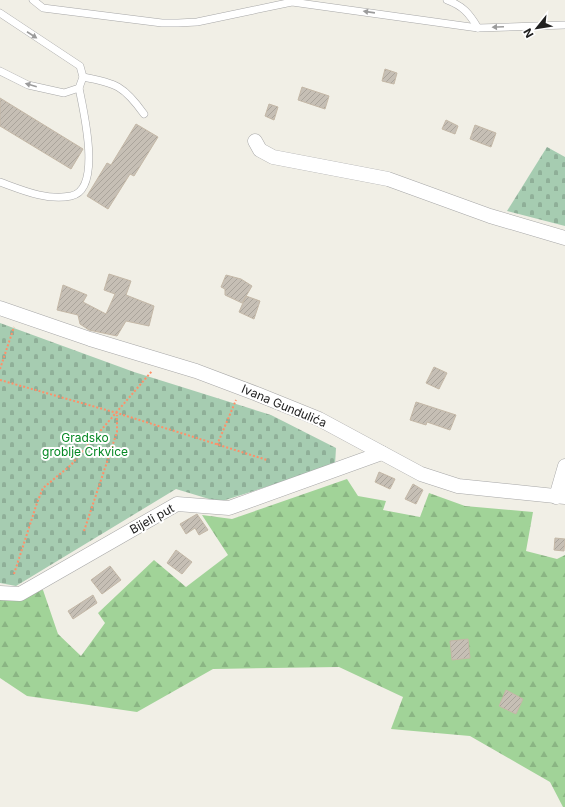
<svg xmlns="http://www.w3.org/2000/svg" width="565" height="807" font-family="Inter,sans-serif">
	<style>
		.forest { fill: url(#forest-firs) }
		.cemetery { fill: url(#cemetery-stones) }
		.building { fill: url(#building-hatch); stroke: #c4b8a7 }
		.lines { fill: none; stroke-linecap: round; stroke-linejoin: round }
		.service-casing { stroke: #a7a7a7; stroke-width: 8 }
		.minor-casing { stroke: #a7a7a7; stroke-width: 15 }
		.path { stroke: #ff9069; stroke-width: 2; stroke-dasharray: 2 2; stroke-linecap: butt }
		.service { stroke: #fff; stroke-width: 7 }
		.minor { stroke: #fff; stroke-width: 14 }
		.oneway { fill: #9b9b9b }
		.labels { text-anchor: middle; stroke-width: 4; stroke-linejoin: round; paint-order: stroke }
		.street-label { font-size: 12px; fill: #202020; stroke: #fff }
		.park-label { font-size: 12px; fill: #058824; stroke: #fff }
	</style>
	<defs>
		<pattern id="forest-firs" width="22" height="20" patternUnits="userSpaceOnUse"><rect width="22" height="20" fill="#a1d398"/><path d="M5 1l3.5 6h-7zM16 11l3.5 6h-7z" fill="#8ab583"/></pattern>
		<pattern id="cemetery-stones" width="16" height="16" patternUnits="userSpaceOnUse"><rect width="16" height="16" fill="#a6ccb1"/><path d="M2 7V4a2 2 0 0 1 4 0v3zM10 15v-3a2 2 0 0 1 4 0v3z" fill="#8faf98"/></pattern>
		<pattern id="building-hatch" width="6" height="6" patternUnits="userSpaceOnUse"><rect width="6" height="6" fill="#c6bfb5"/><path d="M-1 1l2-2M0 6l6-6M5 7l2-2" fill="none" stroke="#aaa49b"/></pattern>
	</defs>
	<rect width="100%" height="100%" fill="#f1efe6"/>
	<!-- forest -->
	<path class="forest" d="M347,479L358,496L386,501L383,510L420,517L429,493L465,506L533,512L526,551L557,559L565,555V807H563L550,782L470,736L391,729L403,697L339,667L213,669L137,712L27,696L0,678V592L43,590L58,634L81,656L105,623L98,613L154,560L186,587L228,555L202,515L232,519Z"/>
	<!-- cemetery -->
	<g class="cemetery">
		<path d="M547,147L565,157V226L507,211Z"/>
		<path d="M0,323L134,372L271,415L336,448L335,465L219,502L176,489L16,586L0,583Z"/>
	</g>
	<!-- building -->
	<g class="building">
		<path d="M385,69L397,73L394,84L382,81Z"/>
		<path d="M302,87L329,96L325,109L298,100Z"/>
		<path d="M0,98L83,149L71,169L0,126Z"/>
		<path d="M269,104L278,107L274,120L265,116Z"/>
		<path d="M446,120L458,126L455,134L442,129Z"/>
		<path d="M136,124L158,137L134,176L130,174L108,209L87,196L107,163L111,165Z"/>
		<path d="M475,125L496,133L491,147L470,139Z"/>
		<path d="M109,274L131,281L126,295L154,306L149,326L126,321L117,336L89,330L80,324L78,315L57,310L63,285L87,295L83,302L106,314L115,294L104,290Z"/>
		<path d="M226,275L241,279L252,286L242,303L225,295V289L221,287Z"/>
		<path d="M246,296L260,301L254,319L239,312Z"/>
		<path d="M434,367L447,373L439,389L426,383Z"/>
		<path d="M416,402L456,415L450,430L427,422L426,425L410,420Z"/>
		<path d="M379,472L395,479L390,489L375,482Z"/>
		<path d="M413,484L423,490L416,504L405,499Z"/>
		<path d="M197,514L208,530L199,535L195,528L186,534L180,524Z"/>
		<path d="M555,538L565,539L564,551L554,550Z"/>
		<path d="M176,550L192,562L182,574L167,563Z"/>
		<path d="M110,566L121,580L102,594L91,580Z"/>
		<path d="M93,595L97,603L73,619L68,611Z"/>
		<path d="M468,639L470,658L452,660L450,641Z"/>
		<path d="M506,690L523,699L516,714L499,706Z"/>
	</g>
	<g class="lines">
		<!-- service casing -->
		<g class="service-casing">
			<g id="service">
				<path d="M33,0L43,8L162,23H178L197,22L292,2L478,28L565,25"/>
				<path d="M447,0C463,6 469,13 478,28"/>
				<path d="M0,13L80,66L83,77L79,88L64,93L28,85L0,71"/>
				<path d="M83,77C116,83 124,86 144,114"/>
				<path d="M0,182C22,190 47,201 71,196C103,190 83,109 79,88"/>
			</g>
		</g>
		<!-- minor casing -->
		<g class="minor-casing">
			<g id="minor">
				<path d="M255,141L260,150L273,157L388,179L490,216L565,238"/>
				<path d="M0,308L90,339L196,371L257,394L319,419L421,474L458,486L565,497"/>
				<path d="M556,497L565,466"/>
				<path d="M0,593L20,594L177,504L229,508L382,453"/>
			</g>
		</g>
		<!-- path -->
		<g class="path">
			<path d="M0,369L14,327"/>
			<path d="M0,380L117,413L267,460"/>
			<path d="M217,445L236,400"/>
			<path d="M84,531L117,432V415"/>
			<path d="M14,574L37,503L43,488L71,465L152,371"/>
		</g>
		<!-- service -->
		<use href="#service" class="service"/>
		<!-- minor -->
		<use href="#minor" class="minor"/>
	</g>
	<!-- one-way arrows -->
	<defs><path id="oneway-solid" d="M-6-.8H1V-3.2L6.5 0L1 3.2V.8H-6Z"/></defs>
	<g class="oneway">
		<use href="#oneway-solid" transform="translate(369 12) rotate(-172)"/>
		<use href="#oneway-solid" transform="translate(498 27) rotate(178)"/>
		<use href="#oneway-solid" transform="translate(32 35) rotate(33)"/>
		<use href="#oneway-solid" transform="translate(31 85) rotate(-164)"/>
	</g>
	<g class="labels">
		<!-- street labels -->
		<g class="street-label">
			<text transform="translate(284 406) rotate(23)" y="4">Ivana Gundulića</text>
			<text transform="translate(152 519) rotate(-29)" y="4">Bijeli put</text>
		</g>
		<!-- park labels -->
		<g class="park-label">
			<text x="85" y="442">Gradsko<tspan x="85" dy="14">groblje Crkvice</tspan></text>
		</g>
	</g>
	<!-- north arrow -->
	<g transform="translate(537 28) rotate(240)" stroke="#ffffff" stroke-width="3" paint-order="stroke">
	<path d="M0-3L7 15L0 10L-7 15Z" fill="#202020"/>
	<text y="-6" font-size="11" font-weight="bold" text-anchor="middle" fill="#202020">N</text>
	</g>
</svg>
